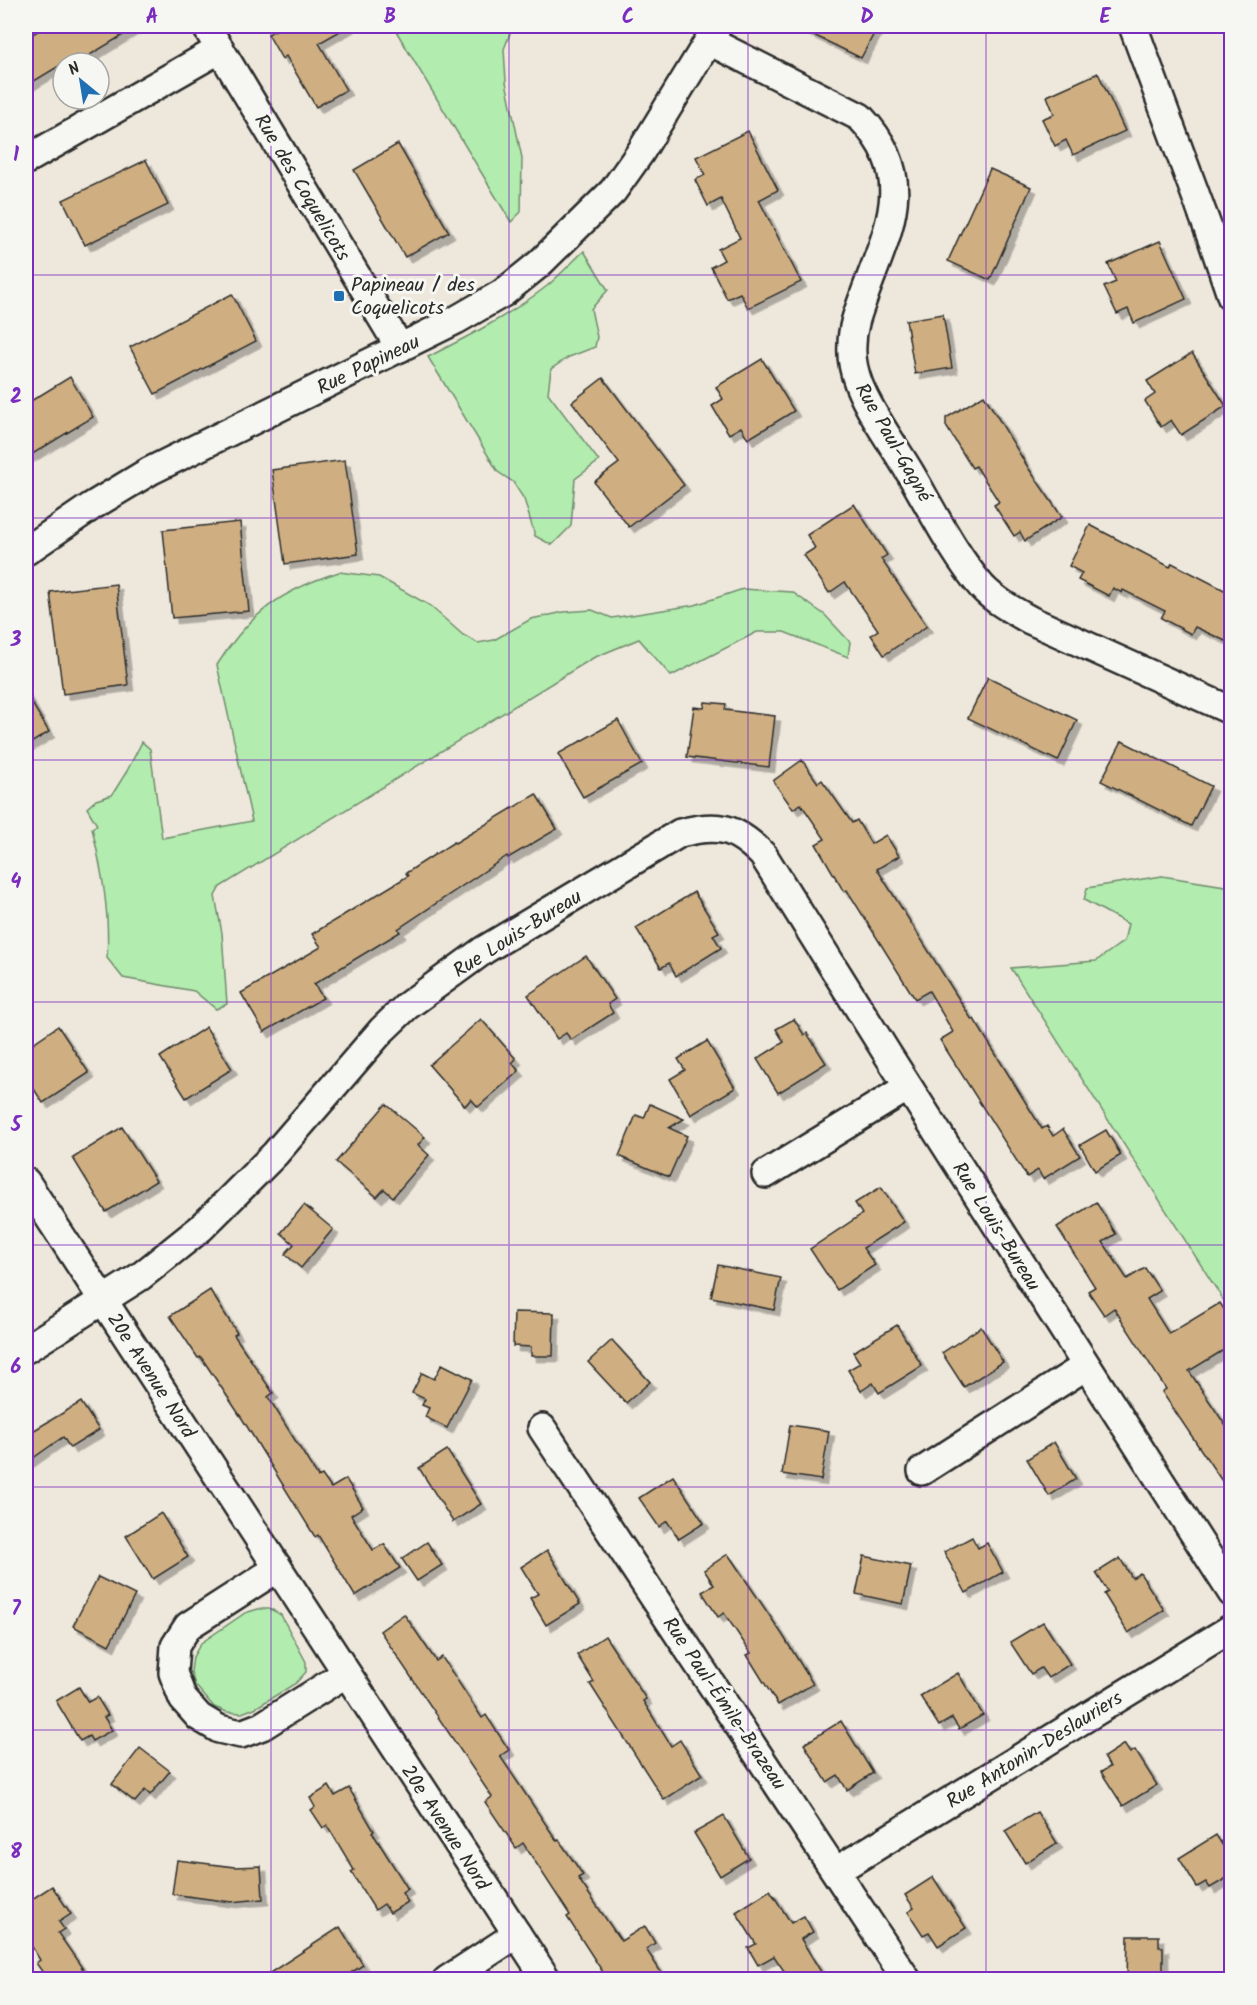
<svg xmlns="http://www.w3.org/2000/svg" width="1257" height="2005" font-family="Kalam,sans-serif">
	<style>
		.green { fill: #b3ecaf; stroke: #6f8c6d; stroke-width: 1.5 }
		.building { fill: #cfaf82; stroke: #2b2b2b; stroke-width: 1.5; filter: url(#shadow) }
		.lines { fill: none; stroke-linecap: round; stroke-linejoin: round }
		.minor-casing { stroke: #2b2b2b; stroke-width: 32 }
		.minor { stroke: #f6f6f2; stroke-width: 27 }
		.grid { fill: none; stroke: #7b2cbf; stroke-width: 1.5; stroke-opacity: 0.55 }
		.poi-dot { fill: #1f6fb2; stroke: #f6f6f2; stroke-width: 2 }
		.labels { text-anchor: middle; stroke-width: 6; stroke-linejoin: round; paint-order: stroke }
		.street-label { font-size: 20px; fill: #2b2b2b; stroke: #f6f6f2 }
		.poi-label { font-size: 20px; fill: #2b2b2b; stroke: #f6f6f2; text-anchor: start }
		.neatline { fill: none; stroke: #7b2cbf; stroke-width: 2 }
		.grid-label { font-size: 20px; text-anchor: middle; font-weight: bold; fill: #7b2cbf }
	</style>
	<defs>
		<filter id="shadow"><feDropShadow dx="5.5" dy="5.5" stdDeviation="0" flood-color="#0004"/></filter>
	</defs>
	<rect width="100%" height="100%" fill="#eee8dc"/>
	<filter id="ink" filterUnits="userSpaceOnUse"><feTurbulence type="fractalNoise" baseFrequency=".0167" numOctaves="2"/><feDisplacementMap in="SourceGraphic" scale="12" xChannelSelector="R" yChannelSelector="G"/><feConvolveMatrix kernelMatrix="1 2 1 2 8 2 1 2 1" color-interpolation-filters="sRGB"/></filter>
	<g filter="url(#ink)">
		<!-- green -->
		<g class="green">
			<path d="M393,26H513L504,49L506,82L522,158L521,212L511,222Z"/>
			<path d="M584,251L608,290L591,309L597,337L595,347L569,357L551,369L548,393L599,461L575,479L571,526L552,545L535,536L524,499L513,482L498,472L428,357C469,336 510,315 547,286C560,275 572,262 584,251Z"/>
			<path d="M339,572L379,577L429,605L463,635L478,643L494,640L531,619L564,612L592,610L612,618L695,605L743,589L792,592L825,615L850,642L848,657L784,632H757L671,676L639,639L593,658L220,887L215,896L222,933L227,1004L216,1009L194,991L123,978L107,958C110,913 102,871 92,828L97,825L87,808L96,800L112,795L127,771L142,742L150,749L162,838L252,821L217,665C249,614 282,590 339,572Z"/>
			<path d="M1162,876L1231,887V1312L1011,968L1096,961L1124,941L1128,924L1084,900L1087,888Z"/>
			<path d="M258,1609H271L281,1615L306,1662V1672L296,1683L257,1707L242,1713L227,1712L214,1707L195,1685L191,1672L193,1657L201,1643L245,1613Z"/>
		</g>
		<!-- building -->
		<g class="building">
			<path d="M46,26H138L80,61L77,55L26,86V38Z"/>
			<path d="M283,26H349L319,43L346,90L316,107L286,56L282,59L268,34Z"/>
			<path d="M795,26H878L861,58Z"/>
			<path d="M1098,73L1125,131L1073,155L1066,140L1055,146L1042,119L1054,114L1047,96Z"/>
			<path d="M748,131L778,190L759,200L801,282L748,308L740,293L727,299L711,267L724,260L718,249L740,238L721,199L708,206L695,180L705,175L696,157Z"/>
			<path d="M398,144L449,232L405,257L354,170Z"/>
			<path d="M146,160L168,205L85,245L63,200Z"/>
			<path d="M990,169L1031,187L990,280L948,261Z"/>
			<path d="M1160,241L1186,299L1134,323L1128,309L1117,314L1104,287L1116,282L1108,264Z"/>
			<path d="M232,294L256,341L155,394L130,347Z"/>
			<path d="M943,314L952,368L915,374L906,320Z"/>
			<path d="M1192,353L1226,406L1181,435L1171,420L1161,427L1145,401L1155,394L1147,381Z"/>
			<path d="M762,359L794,411L748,439L741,427L729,434L712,406L723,399L716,387Z"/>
			<path d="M70,377L93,417L26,458V404Z"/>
			<path d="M603,378L684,485L629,527L594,482L619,463L572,402Z"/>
			<path d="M984,395L1029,469L1062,517L1025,541L1020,532L1014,536L994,505L999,502L976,466L972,468L946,426V418Z"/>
			<path d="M345,460L358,554L285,564L272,470Z"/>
			<path d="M854,504L887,555L881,559L927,626L884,655L871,635L878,630L845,582L829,593L804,555L815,548L807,535Z"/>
			<path d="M240,522L249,611L172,618L163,530Z"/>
			<path d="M1090,525L1170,567L1172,563L1232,594V644L1195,627L1191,634L1161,618L1165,611L1123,590L1122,593L1113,588L1109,596L1078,580L1082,573L1069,566Z"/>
			<path d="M116,584L128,685L63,694L50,592Z"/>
			<path d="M988,677L1077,720L1058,761L968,718Z"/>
			<path d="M26,693L49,732L26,746Z"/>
			<path d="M705,702L726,704L725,710L775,716L769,767L687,757L694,707L704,708Z"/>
			<path d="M618,720L642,764L583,797L558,754Z"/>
			<path d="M1122,741L1211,786L1191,826L1101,781Z"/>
			<path d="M802,760L818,783L822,780L852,823L857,820L871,844L886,835L899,856L877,869L972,1020L974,1019L1042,1129L1047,1126L1053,1136L1063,1129L1080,1156L1043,1179L1038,1170L1027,1177L940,1040L953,1032L929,991L915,999L847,890L844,892L816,844L825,839L801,804L793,809L773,781Z"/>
			<path d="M536,794L557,829L508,858L507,856L398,929L400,932L314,984L323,998L264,1032L241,993L321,947L312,934L408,876L406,873L454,842L455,843Z"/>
			<path d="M694,892L719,932L713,935L721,948L676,976L669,963L661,968L636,928Z"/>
			<path d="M586,956L615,999L608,1004L613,1013L571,1040L566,1033L557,1039L528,995Z"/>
			<path d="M481,1019L516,1059L512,1063L519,1071L478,1107L471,1099L465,1106L429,1065Z"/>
			<path d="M794,1019L804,1035L807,1033L826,1063L778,1093L757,1059L784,1042L776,1029Z"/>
			<path d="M58,1026L89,1073L43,1103L26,1077V1048Z"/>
			<path d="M206,1027L232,1069L186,1098L160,1057Z"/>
			<path d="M707,1041L735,1088L691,1115L670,1079L685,1070L678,1059Z"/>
			<path d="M386,1104L425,1137L418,1145L429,1155L393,1197L384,1189L377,1197L336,1162Z"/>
			<path d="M650,1104L684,1119L669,1128L687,1136L669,1177L619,1156L636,1115L644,1118Z"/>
			<path d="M122,1127L156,1181L106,1212L73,1158Z"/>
			<path d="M1106,1130L1121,1155L1095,1171L1080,1145Z"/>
			<path d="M881,1187L904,1222L863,1248L875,1265L837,1290L810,1249L862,1214L855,1203Z"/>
			<path d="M1096,1202L1116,1234L1103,1242L1127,1279L1145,1268L1160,1291L1147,1299L1169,1334L1220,1303L1232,1321V1345L1189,1371L1232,1435V1496L1162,1392L1166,1389L1114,1308L1104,1315L1088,1291L1095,1287L1057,1227Z"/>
			<path d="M304,1205L333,1229L301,1268L285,1254L294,1244L281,1233Z"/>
			<path d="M718,1265L781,1278L774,1310L711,1297Z"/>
			<path d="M210,1290L237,1333L234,1335L273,1393L268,1397L318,1477L322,1475L331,1488L346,1479L363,1507L351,1515L373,1550L384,1544L400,1568L355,1596L318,1535L315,1537L243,1420L201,1357L198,1358L170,1316Z"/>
			<path d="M514,1312L554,1313L553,1356H531V1347L513,1346Z"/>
			<path d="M897,1325L922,1366L879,1393L873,1383L861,1391L848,1370L860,1363L853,1352Z"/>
			<path d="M981,1327L1003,1362L964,1387L942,1353Z"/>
			<path d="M612,1340L650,1382L626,1403L588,1362Z"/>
			<path d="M442,1364L472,1379L447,1428L425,1417L429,1408L422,1405L425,1399L412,1393L422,1373L434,1379Z"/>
			<path d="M81,1402L99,1430L70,1448L63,1437L26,1463V1435Z"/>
			<path d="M790,1425L829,1431L821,1480L782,1474Z"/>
			<path d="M1054,1442L1076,1479L1049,1496L1027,1459Z"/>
			<path d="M447,1450L481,1504L453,1522L419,1468Z"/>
			<path d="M673,1476L704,1523L679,1539L667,1521L659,1527L639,1498Z"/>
			<path d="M161,1513L188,1557L153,1579L126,1536Z"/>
			<path d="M972,1537L978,1548L987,1543L1003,1572L966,1593L944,1552Z"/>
			<path d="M427,1542L442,1565L417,1581L402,1559Z"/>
			<path d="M547,1550L580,1604L546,1625L530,1598L538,1594L521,1567Z"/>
			<path d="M728,1554L782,1634L813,1684L778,1705L747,1655L751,1653L724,1613L718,1617L702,1592L714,1585L704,1570Z"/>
			<path d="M864,1556L911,1566L903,1604L856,1594Z"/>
			<path d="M1120,1558L1132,1578L1140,1573L1164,1610L1128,1633L1104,1594L1108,1592L1096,1573Z"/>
			<path d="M98,1577L135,1595L109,1645L73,1626Z"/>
			<path d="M404,1614L436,1661L442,1657L482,1718L486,1715L509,1750L500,1756L557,1841L559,1840L583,1875L578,1878L621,1941L645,1926L655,1943L646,1949L666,1980H608L567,1917L570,1915L523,1843L516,1848L485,1802L492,1797L380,1631Z"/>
			<path d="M1043,1622L1070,1664L1048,1678L1041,1668L1031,1674L1010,1642Z"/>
			<path d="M605,1636L646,1699L643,1701L671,1746L680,1740L702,1775L664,1800L590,1684L594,1682L577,1655Z"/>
			<path d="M958,1673L983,1715L959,1729L952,1718L939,1726L920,1696Z"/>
			<path d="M79,1687L88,1702L97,1697L108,1715L104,1717L112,1730L92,1741L89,1736L80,1741L56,1701Z"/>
			<path d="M841,1721L873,1773L847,1790L838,1775L827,1782L804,1744Z"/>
			<path d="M1124,1744L1130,1753L1135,1750L1157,1785L1123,1806L1101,1772L1110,1767L1104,1757Z"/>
			<path d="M140,1748L170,1771L150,1795L145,1790L135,1802L112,1784Z"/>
			<path d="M329,1786L335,1796L349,1788L374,1831L372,1832L408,1889L402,1893L408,1902L390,1913L384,1904L375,1910L351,1872L354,1870L327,1825L323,1828L311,1810L315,1807L310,1798Z"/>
			<path d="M1037,1812L1057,1843L1025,1863L1005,1831Z"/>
			<path d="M724,1816L749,1858L720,1876L694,1833Z"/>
			<path d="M1216,1835L1232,1860V1875L1210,1888L1206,1882L1197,1887L1179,1858Z"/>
			<path d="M177,1860L235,1867L261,1866L263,1899L231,1902L172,1894Z"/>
			<path d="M933,1877L966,1928L938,1946L929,1932L923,1935L908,1912L914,1908L905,1895Z"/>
			<path d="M52,1886L71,1914L59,1922L64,1929L58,1933L85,1972L74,1980H48L36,1963L40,1960L26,1937V1903Z"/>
			<path d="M770,1890L791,1923L804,1916L813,1932L801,1939L826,1980H790L774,1956L758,1965L748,1948L756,1944L736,1912Z"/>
			<path d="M340,1927L363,1965L340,1980H259Z"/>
			<path d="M1128,1936H1159V1947H1163V1972H1158L1157,1980H1127Z"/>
		</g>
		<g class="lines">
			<!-- minor casing -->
			<g class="minor-casing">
				<g id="minor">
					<path d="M206,26L400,348"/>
					<path d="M1133,26L1213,242L1232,298"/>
					<path d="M709,41L860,117C917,177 890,225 865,293C859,310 852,326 852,345C851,358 854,372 859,385C871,415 893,444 909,471C931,508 954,555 982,587C995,601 1014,611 1030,620L1232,711"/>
					<path d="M26,160L220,49"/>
					<path d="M26,551L92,506L150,471L456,320L503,293L539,264L613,191L640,153L717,27"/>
					<path d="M766,1174L908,1087"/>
					<path d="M26,1182L547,1980"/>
					<path d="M26,1349L141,1276L201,1228L275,1154L382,1030L407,1006L484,950L680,833C719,823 735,827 763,855L888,1055L1232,1593"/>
					<path d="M542,1428L907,1980"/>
					<path d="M922,1471L1086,1366"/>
					<path d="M278,1568L188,1626L175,1646L173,1673L183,1699L199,1717L219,1729L241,1734L262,1726L345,1674"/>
					<path d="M836,1871L1232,1628"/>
					<path d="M447,1980L517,1934"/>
				</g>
			</g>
			<!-- minor -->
			<use href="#minor" class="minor"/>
		</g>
	</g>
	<!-- grid -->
	<path class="grid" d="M271,26V1980M509,26V1980M748,26V1980M986,26V1980M26,275H1232M26,518H1232M26,760H1232M26,1002H1232M26,1245H1232M26,1487H1232M26,1730H1232"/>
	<!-- markers -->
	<rect class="poi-dot" x="333" y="290" width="12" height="12" rx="3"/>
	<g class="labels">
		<!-- street labels -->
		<g class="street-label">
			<text transform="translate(303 187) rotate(59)" y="7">Rue des Coquelicots</text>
			<text transform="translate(368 364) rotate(-26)" y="7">Rue Papineau</text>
			<text transform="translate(894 442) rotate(60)" y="7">Rue Paul-Gagné</text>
			<text transform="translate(517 933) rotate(-32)" y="7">Rue Louis-Bureau</text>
			<text transform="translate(997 1226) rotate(58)" y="7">Rue Louis-Bureau</text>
			<text transform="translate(152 1375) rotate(57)" y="7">20e Avenue Nord</text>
			<text transform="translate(725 1703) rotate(56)" y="7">Rue Paul-Émile-Brazeau</text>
			<text transform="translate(1034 1749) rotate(-32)" y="7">Rue Antonin-Deslauriers</text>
			<text transform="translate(446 1827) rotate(57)" y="7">20e Avenue Nord</text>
		</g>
		<!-- poi labels -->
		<g class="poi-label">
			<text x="351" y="291">Papineau / des<tspan x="351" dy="23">Coquelicots</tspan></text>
		</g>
	</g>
	<!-- margin -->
	<rect width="1257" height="2005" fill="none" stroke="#f6f6f2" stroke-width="66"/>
	<!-- north arrow -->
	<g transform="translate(81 81) rotate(330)"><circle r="28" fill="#f6f6f2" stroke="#a5a5a2" stroke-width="1.5"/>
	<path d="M0-4.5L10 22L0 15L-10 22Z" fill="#1f6fb2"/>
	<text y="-9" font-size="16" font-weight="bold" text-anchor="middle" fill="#2b2b2b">N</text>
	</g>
	<rect x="33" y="33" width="1191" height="1939" class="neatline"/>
	<g class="grid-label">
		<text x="152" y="23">A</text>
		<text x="390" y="23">B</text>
		<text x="628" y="23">C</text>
		<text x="867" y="23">D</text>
		<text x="1105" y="23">E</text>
		<text x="16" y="161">1</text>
		<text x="16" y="403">2</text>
		<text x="16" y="646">3</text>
		<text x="16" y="888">4</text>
		<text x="16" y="1131">5</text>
		<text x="16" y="1373">6</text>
		<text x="16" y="1615">7</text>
		<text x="16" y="1858">8</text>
	</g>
</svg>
